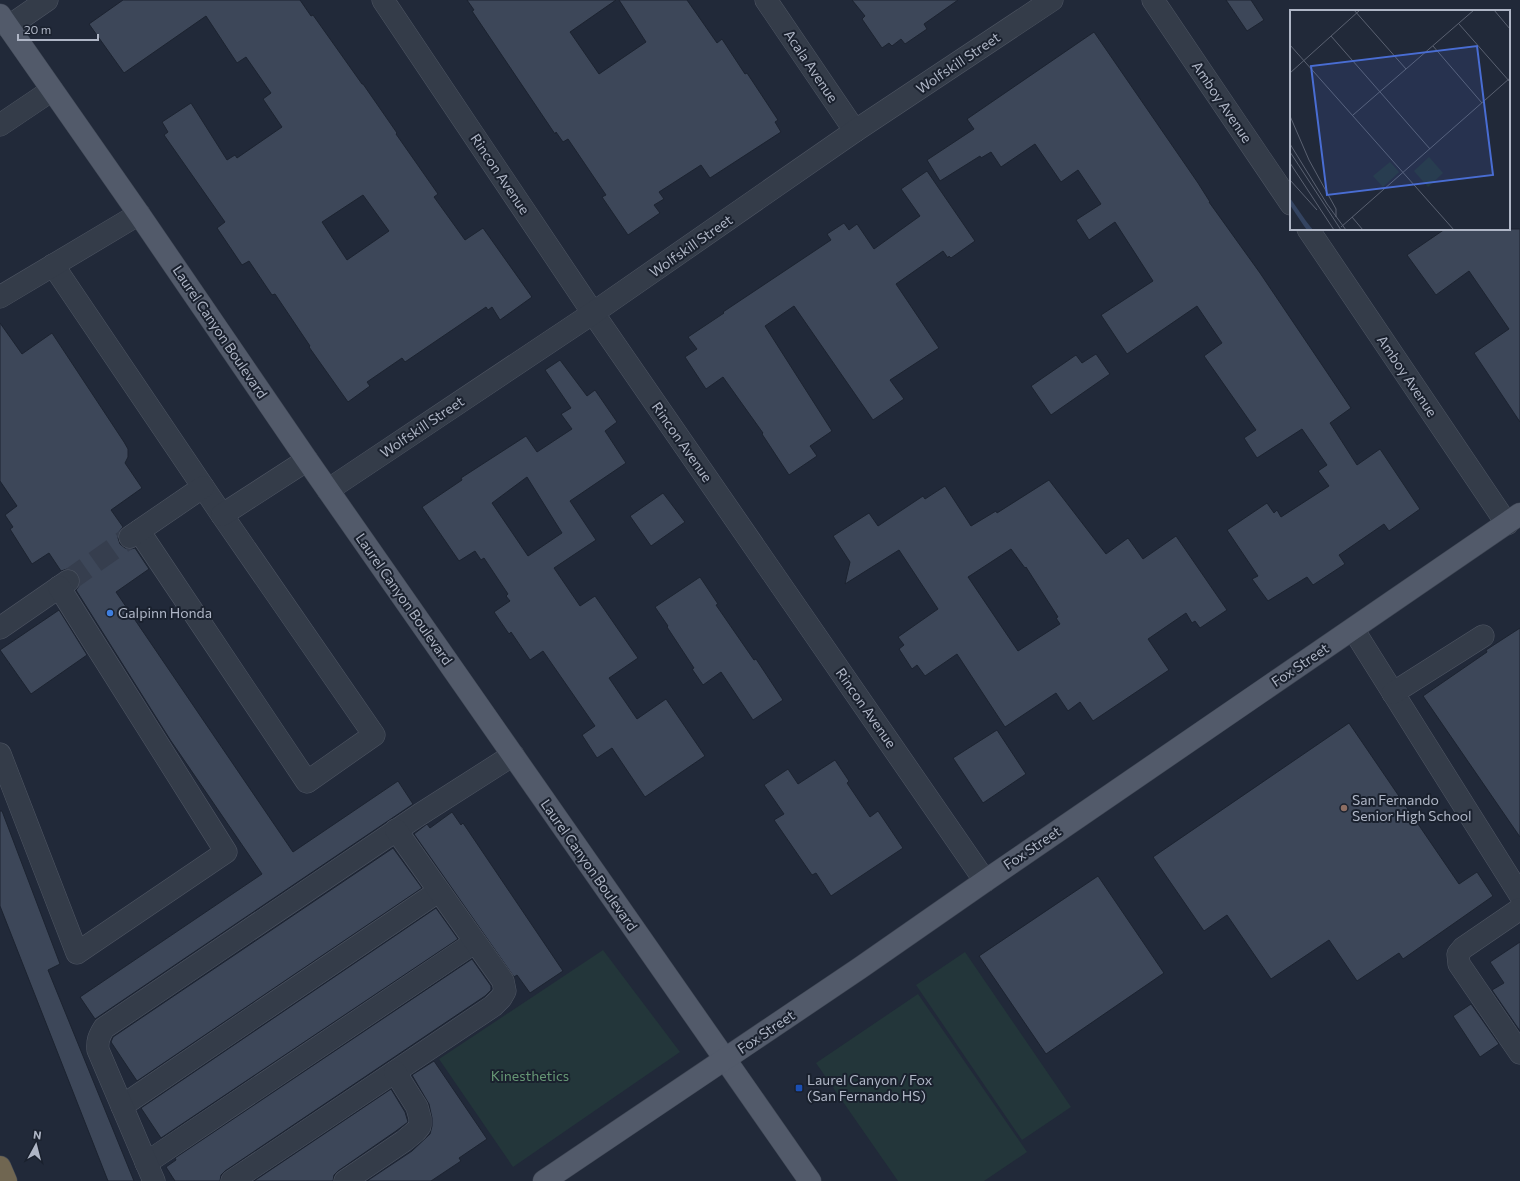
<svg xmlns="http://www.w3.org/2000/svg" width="1520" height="1181" font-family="Commissioner,sans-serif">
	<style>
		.green { fill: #23363a }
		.building { fill: #3d4759; stroke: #1c2330; fill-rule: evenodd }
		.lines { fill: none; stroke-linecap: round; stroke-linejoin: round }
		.minor-tunnel { stroke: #363e4e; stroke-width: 22; stroke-dasharray: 22 11; stroke-linecap: butt }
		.minor-casing { stroke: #4f5664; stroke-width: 23 }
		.major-casing { stroke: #3e4553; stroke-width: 23 }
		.highway-casing { stroke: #3f4654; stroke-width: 23 }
		.minor { stroke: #343c49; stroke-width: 22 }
		.major { stroke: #525a6a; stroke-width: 22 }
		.highway { stroke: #706651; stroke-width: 22 }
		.shop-dot { fill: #3f7fe0; stroke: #1a212e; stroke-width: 1.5 }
		.education-dot { fill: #8d6e63; stroke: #1a212e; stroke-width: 1.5 }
		.transit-dot { fill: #1a4fb4; stroke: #1a212e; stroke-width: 1.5 }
		.labels { text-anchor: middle; stroke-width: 4; stroke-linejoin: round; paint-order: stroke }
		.street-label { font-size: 14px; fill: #afb6c6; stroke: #1a212e }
		.poi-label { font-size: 14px; fill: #afb6c6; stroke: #1a212e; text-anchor: start }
		.park-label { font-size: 14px; fill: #669775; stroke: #1a212e }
		.inset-road { fill: none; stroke: #5a6171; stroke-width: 1 }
		.view { fill: #496dd3; fill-opacity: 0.15; stroke: #496dd3; stroke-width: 2 }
		.inset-edge { fill: none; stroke: #afb6c6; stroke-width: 2 }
	</style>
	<rect width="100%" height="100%" fill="#212939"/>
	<!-- green -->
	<g class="green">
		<path d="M603,950L680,1052L513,1167L439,1059Z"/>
		<path d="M965,952L1071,1107L1022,1140L916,985Z"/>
		<path d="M918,994L1027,1152L984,1181H898L816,1063Z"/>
	</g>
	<!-- building -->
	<g class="building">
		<path d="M123,0H300L311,16L313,15L362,84H363L397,133L396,134L438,194L434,197L465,240L483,228L532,297L500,320L492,307L488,310L486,307L405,362L402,358L367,382L370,386L348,402L309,347L310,346L275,294L272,295L249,261L242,265L217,228L225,222L164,135L168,132L162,122L191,103L227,160L235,155L237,158L282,127L263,99L271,93L246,57L237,63L206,16L124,73L89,24ZM363,195L389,231L347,260L322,222Z"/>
		<path d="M467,0H616L570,32L599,74L646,42L619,0H687L717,43L722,39L745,74L747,73L778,120L775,122L781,132L710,178L701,165L659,192L664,199L654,205L660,213L628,235L602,197L606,195L568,139L563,142L556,132L555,134L472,11L474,10Z"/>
		<path d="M852,0H958L924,24L927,29L905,44L901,39L892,46L889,43L882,48L862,19L865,16Z"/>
		<path d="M1226,0H1251L1264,20L1247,31Z"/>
		<path d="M1094,32L1198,183L1210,202H1209L1260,273L1351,408L1330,423L1357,465L1380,449L1420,509L1389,531L1384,524L1339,555L1345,564L1313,585L1307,577L1268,601L1252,579L1258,576L1227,530L1267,503L1274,513L1277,510L1281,517L1329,486L1318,471L1327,465L1302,429L1257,458L1244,438L1256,430L1204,356L1222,343L1197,306L1127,354L1101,315L1153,281L1115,222L1089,240L1076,220L1101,204L1078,170L1061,182L1035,144L1001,167L991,152L981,158L980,156L940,181L927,160L974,129L967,119Z"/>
		<path d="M927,171L975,241L951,258L949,256L948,258L943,251L896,284L939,348L890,380L904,399L873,420L794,306L765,326L832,431L810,446L817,456L789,475L762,434L763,433L723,377L706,389L685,357L697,349L688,337L724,313L723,312L831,240L827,234L844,223L849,230L857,224L874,249L920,216L901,189Z"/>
		<path d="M1445,229H1520V422L1474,353L1509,329L1469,271L1436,295L1407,255Z"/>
		<path d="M0,323L22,354L52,333L124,442L128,449V457L125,463L142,488L111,510L123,527L119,532L118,538L120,544L125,548L131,549L135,548L149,569L116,592L293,852L398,781L413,804L95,1019L80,997L262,874L171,741L76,590L79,586L80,580L78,574L73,570L67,569L61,571L49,553L32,564L10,529L13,527L5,515L17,506L0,481Z"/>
		<path d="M1096,354L1110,374L1051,415L1031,386L1076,355L1082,363Z"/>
		<path d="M560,360L587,396L595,390L617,422L605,431L626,463L570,501L596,540L554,568L580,606L595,596L638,658L609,678L637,719L666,699L705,756L645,797L612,748L597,758L582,735L595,726L543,651L530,660L511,632L509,634L494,612L510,601L506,596L508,594L484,558L481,560L475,551L459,561L422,507L462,480L461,478L526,436L537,452L572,429L561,414L571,408L545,370ZM527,477L562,533L528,556L492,503Z"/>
		<path d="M1049,480L1106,554L1128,538L1143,559L1176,536L1227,610L1200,628L1195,621L1192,623L1186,613L1148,639L1169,670L1093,721L1080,702L1068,711L1056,693L1005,727L957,654L925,676L917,665L912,669L899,649L904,645L898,637L938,609L899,550L845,584L850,562L833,536L869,513L878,526L923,496L925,499L945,486L971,526L996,511L997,513ZM1011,549L1025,568L1026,567L1058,617L1056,618L1060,624L1018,651L968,577Z"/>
		<path d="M663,493L685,522L651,546L630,516Z"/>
		<path d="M700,577L718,604L716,605L754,660L756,659L783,700L753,720L721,672L703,685L692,669L694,668L667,627L668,626L655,607Z"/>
		<path d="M59,610L87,655L31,694L0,650Z"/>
		<path d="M1520,628V837L1423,696L1487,652L1486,650Z"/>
		<path d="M1349,723L1459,884L1477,872L1493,896L1403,959L1399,953L1357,981L1329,940L1271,979L1227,915L1204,931L1153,857Z"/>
		<path d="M997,730L1026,774L983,803L953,758Z"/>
		<path d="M835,760L849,781L847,783L870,817L878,811L903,848L831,896L816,873L812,875L774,820L784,814L764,785L788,769L798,784Z"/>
		<path d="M0,811H2L60,964L48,970L134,1181H108L0,906Z"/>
		<path d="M452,812L461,825L463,823L563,971L530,993L517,975L514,977L414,834L427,824L430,828Z"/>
		<path d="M393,848L422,888L137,1081L111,1042L113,1037Z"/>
		<path d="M1098,876L1164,973L1046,1054L979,956Z"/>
		<path d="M436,908L458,939L161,1138L141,1108Z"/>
		<path d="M1520,942V1031L1492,990L1504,983L1490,962Z"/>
		<path d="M472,959L491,986V990L485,996L225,1171L221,1175L220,1181H175L166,1167L176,1160L175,1158Z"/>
		<path d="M1471,1004L1499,1044L1480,1057L1453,1016Z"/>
		<path d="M434,1061L487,1139L459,1158L461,1161L431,1181H367L412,1151L430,1134L432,1126V1118L429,1104L412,1075Z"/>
		<path d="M391,1089L405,1112L408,1122L396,1131L338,1171L334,1175L333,1181H254Z"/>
	</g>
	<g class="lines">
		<!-- minor-tunnel -->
		<path class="minor-tunnel" d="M68,581L130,537"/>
		<!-- minor casing -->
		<g class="minor-casing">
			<g id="minor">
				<path d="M383,0L593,313L985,881"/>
				<path d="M766,0L855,131"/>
				<path d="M1153,0L1291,204"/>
				<path d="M8,27L47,0"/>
				<path d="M0,125L52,90"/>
				<path d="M1308,229L1507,524"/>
				<path d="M53,265L222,515L374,735L307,782L139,531"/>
				<path d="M0,297L139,214"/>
				<path d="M328,490L593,313L855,131L1052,0"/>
				<path d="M222,515L307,460"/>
				<path d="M130,537L203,487"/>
				<path d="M0,628L68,581"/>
				<path d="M1353,629L1520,895"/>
				<path d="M1393,693L1483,636"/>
				<path d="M0,754L77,953L226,852L59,587"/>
				<path d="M1520,909L1463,948L1458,954L1459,964L1520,1053"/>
				<path d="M122,1106L439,891"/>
				<path d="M146,1163L475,942"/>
				<path d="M154,1181L98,1050C97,1041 99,1036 104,1028L419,815L513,755"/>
				<path d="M232,1181L493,1006L501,998L505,991L503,981L396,830"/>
				<path d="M345,1181L404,1141L416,1131L420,1126V1118L417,1107L395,1072"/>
			</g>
		</g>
		<!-- major casing -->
		<g class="major-casing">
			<g id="major">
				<path d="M0,15L139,214L307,460L810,1181"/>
				<path d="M544,1181L860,968L985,881L1520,514"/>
			</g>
		</g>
		<!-- highway casing -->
		<g class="highway-casing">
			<path id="highway" d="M0,1167L6,1181"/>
		</g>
		<!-- minor -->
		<use href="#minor" class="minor"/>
		<!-- major -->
		<use href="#major" class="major"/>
		<!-- highway -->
		<use href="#highway" class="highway"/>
	</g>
	<!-- markers -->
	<circle class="shop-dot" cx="110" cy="613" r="4"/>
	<circle class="education-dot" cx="1344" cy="808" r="4"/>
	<rect class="transit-dot" x="795" y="1084" width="8" height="8" rx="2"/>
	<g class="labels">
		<!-- street labels -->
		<g class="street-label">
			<text transform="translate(958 63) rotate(-34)" y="5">Wolfskill Street</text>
			<text transform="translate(811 66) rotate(56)" y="5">Acala Avenue</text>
			<text transform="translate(1222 102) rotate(56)" y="5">Amboy Avenue</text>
			<text transform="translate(500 174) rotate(56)" y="5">Rincon Avenue</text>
			<text transform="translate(691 246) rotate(-35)" y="5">Wolfskill Street</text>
			<text transform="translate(220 332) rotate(56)" y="5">Laurel Canyon Boulevard</text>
			<text transform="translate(1407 376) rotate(56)" y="5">Amboy Avenue</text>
			<text transform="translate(422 427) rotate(-34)" y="5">Wolfskill Street</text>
			<text transform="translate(682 442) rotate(55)" y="5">Rincon Avenue</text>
			<text transform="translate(404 599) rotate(55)" y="5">Laurel Canyon Boulevard</text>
			<text transform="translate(1300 665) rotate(-34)" y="5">Fox Street</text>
			<text transform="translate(866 708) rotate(55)" y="5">Rincon Avenue</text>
			<text transform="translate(1032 848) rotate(-34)" y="5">Fox Street</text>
			<text transform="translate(589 865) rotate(55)" y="5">Laurel Canyon Boulevard</text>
			<text transform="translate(766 1032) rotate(-34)" y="5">Fox Street</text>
		</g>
		<!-- poi labels -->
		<g class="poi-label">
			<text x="118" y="618">Galpinn Honda</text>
			<text x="1352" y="805">San Fernando<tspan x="1352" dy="16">Senior High School</tspan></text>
			<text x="807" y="1085">Laurel Canyon / Fox<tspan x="807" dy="16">(San Fernando HS)</tspan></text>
		</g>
		<!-- park labels -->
		<g class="park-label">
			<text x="530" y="1081">Kinesthetics</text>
		</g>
	</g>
	<!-- overview -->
	<g transform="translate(1290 10)">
		<rect width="220" height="220" fill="#212939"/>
		<path d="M139,147L153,163L138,177L124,161ZM100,152L109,162L93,177L83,166Z" fill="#23363a"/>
		<path d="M0,188L16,211L23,220H17L14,216L0,195Z" fill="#344461"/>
		<path class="inset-road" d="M64,0L116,59M204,0L220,19M169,14L220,72M41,26L140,139M0,35L164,220M143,36L192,93M0,63L70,0M63,105L184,0M0,106L19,150L46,199V207M0,134L37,194L56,220M0,142L51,220M0,153L44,220M0,170L27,200M62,207L73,220M51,217L220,68"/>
		<path class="view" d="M187,36L203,165L37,185L21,56Z"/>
		<rect width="220" height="220" class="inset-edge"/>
	</g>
	<!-- north arrow -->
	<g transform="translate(36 1145) rotate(7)" stroke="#1a212e" stroke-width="3" paint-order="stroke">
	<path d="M0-3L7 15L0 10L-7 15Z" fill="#afb6c6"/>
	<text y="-6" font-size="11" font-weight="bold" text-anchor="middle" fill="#afb6c6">N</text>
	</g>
	<!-- scale -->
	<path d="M18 34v6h80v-6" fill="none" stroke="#afb6c6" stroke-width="2"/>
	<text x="24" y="34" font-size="12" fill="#afb6c6" stroke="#1a212e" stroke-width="3" paint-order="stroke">20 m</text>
</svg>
